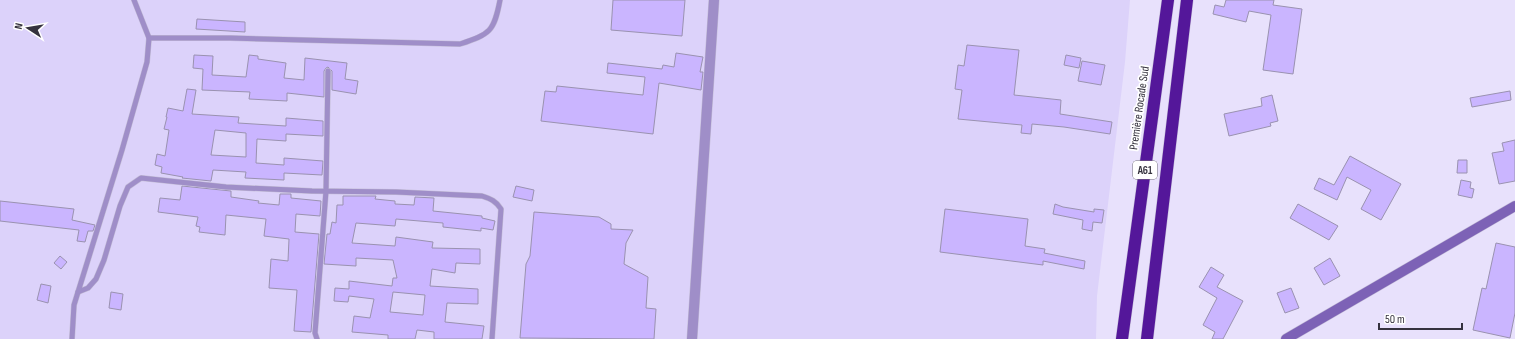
<svg xmlns="http://www.w3.org/2000/svg" width="1515" height="339" font-family="'Sofia Sans Condensed',sans-serif">
	<style>
		.built { fill: #dcd2fa }
		.building { fill: #cab5ff; stroke: #9a92b0; fill-rule: evenodd }
		.lines { fill: none; stroke-linecap: round; stroke-linejoin: round }
		.lane-casing { stroke: #c4bed6; stroke-width: 6 }
		.street-casing { stroke: #c4bed6; stroke-width: 11 }
		.secondary-casing { stroke: #c4bed6; stroke-width: 11 }
		.highway-casing { stroke: #c4bed6; stroke-width: 13 }
		.lane { stroke: #9f8ec8; stroke-width: 5 }
		.street { stroke: #9f8ec8; stroke-width: 10 }
		.secondary { stroke: #7d62b6; stroke-width: 10 }
		.highway { stroke: #54179a; stroke-width: 12 }
		.labels { text-anchor: middle; stroke-width: 3.5; stroke-linejoin: round; paint-order: stroke }
		.shield { fill: #fff; stroke: #727078; stroke-width: 1 }
		.shield-label { font-size: 11px; font-weight: bold; fill: #35323e }
		.street-label { font-size: 12px; fill: #35323e; stroke: #fff }
	</style>
	<rect width="100%" height="100%" fill="#e8e1fc"/>
	<!-- built -->
	<path class="built" d="M0,0H1130L1125,62L1097,296L1096,339H0Z"/>
	<!-- building -->
	<g class="building">
		<path d="M613,0H685L682,36L611,30Z"/>
		<path d="M1226,0H1274L1273,5L1302,9L1293,74L1263,70L1271,15L1249,11L1246,22L1213,14L1215,5L1224,7Z"/>
		<path d="M197,19L245,22V32L196,29Z"/>
		<path d="M967,45L1019,50L1014,95L1061,100L1060,114L1112,122L1110,134L1064,127L1032,124L1031,134L1021,133L1022,125L958,119L962,90L955,89L958,65L964,66Z"/>
		<path d="M676,53L703,57L700,72H703L701,90L659,83L653,134L541,121L545,91L556,92L557,86L643,95L645,77L607,73L608,63L662,69L663,65L674,67Z"/>
		<path d="M194,55L213,56L212,75L246,77L249,55L258,56V59L286,63L284,78L304,80L305,58L347,63L345,79L358,81L356,94L332,90V71L328,67L326,68L324,71V97L287,93V101L249,99L250,92L202,90L203,69L193,68Z"/>
		<path d="M1066,55L1081,58L1079,68L1064,65Z"/>
		<path d="M1082,61L1105,65L1101,85L1078,81Z"/>
		<path d="M187,89L196,90L192,114L239,117L238,123L286,126V118L323,121V136L286,134V141L257,139L256,163L284,165V158L323,161L322,175L284,173V180L245,178L246,172L213,170L211,181L182,178L183,177L161,173L162,167L155,165L157,154L165,156L169,130L164,129L167,117H166L168,108L183,111ZM215,130L246,133V157L211,155Z"/>
		<path d="M1510,91L1511,100L1472,107L1470,98Z"/>
		<path d="M1272,95L1278,121L1270,123L1271,126L1229,136L1224,114L1262,106L1261,98Z"/>
		<path d="M1515,140V181L1499,184L1492,153L1504,151L1502,143Z"/>
		<path d="M1350,156L1401,184L1381,220L1361,209L1371,190L1347,177L1337,200L1314,189L1319,178L1334,185Z"/>
		<path d="M1458,160H1467V173H1457Z"/>
		<path d="M1461,180L1471,182L1470,188L1474,189L1472,198L1458,195Z"/>
		<path d="M182,186L231,191V197L259,201L258,203L279,205L280,194H291V198L321,201L320,216L296,214L295,232L319,234L311,332L294,331L297,290L269,288L271,259L288,261L289,239L264,236L266,219L226,215L225,235L199,232L200,227L196,226L198,217L158,212L160,198L180,200Z"/>
		<path d="M516,186L534,190L532,201L513,197Z"/>
		<path d="M343,196H376L375,199L395,201V204L414,205L415,197L434,198L433,211L482,216V218L495,221L493,230L481,228V231L443,227V223L396,219L395,226L356,223L352,243L395,246L396,237L433,242L432,248L480,249V264L456,263L455,273L432,269L430,286L478,289V304L447,303L445,322L484,326L482,339H434V332L417,330L415,339H388V335L352,332L354,316L370,318L374,299L349,296L348,302L334,301L335,288L349,289V281L392,286L393,278H397L393,260L356,258V266L324,264L327,234H330L332,222L336,223L337,205H343ZM393,292L425,295L423,315L390,312Z"/>
		<path d="M0,201L74,209L72,220L95,225L93,231H88L85,242L77,241L79,230L0,221Z"/>
		<path d="M1055,204L1063,207L1094,212V209L1104,210L1102,223L1093,222L1092,231L1082,229L1083,220L1053,214Z"/>
		<path d="M1298,204L1338,226L1329,240L1290,218Z"/>
		<path d="M945,209L1028,219L1025,246L1045,249L1044,253L1085,261L1084,269L1043,261V265L940,252Z"/>
		<path d="M534,212L599,217L611,224V229L633,230L626,243L624,264L648,277L646,308L656,309L654,339L520,338L526,264L530,256Z"/>
		<path d="M1496,243L1515,247V313L1510,338L1473,330L1482,288L1486,289Z"/>
		<path d="M60,256L67,262L61,269L54,263Z"/>
		<path d="M1330,258L1340,276L1324,285L1314,268Z"/>
		<path d="M1211,267L1224,275L1217,287L1243,301L1223,339H1212L1215,332L1203,325L1217,298L1199,287Z"/>
		<path d="M41,284L51,286L48,303L37,300Z"/>
		<path d="M1291,288L1299,308L1285,313L1277,293Z"/>
		<path d="M111,292L123,294L121,310L109,308Z"/>
	</g>
	<g class="lines">
		<!-- lane casing -->
		<g class="lane-casing">
			<g id="lane">
				<path d="M149,38H230L460,44C490,34 494,32 500,0"/>
				<path d="M78,292L88,288L96,279L104,260L120,206L128,187L141,178L226,187L312,191L396,192L482,196C491,199 496,201 501,209L492,339"/>
				<path d="M72,339L74,305L122,150L147,62L149,38L134,0"/>
				<path d="M317,339L315,333L326,191L328,71"/>
			</g>
		</g>
		<!-- street casing -->
		<g class="street-casing">
			<path id="street" d="M692,339L714,0"/>
		</g>
		<!-- secondary casing -->
		<g class="secondary-casing">
			<path id="secondary" d="M1286,339L1515,206"/>
		</g>
		<!-- highway casing -->
		<g class="highway-casing">
			<g id="highway">
				<path d="M1122,339L1168,0"/>
				<path d="M1147,339L1187,0"/>
			</g>
		</g>
		<!-- lane -->
		<use href="#lane" class="lane"/>
		<!-- street -->
		<use href="#street" class="street"/>
		<!-- secondary -->
		<use href="#secondary" class="secondary"/>
		<!-- highway -->
		<use href="#highway" class="highway"/>
	</g>
	<g class="labels">
		<!-- shield labels -->
		<rect class="shield" x="1133" y="161" width="24" height="18" rx="3"/>
		<g class="shield-label">
			<text x="1145" y="174">A61</text>
		</g>
		<!-- street labels -->
		<g class="street-label">
			<text transform="translate(1139 108) rotate(-82)" y="4">Première Rocade Sud</text>
		</g>
	</g>
	<!-- north arrow -->
	<g transform="translate(28 28) rotate(282)" stroke="#ffffff" stroke-width="3" paint-order="stroke">
	<path d="M0-3L7 15L0 10L-7 15Z" fill="#35323e"/>
	<text y="-6" font-size="11" font-weight="bold" text-anchor="middle" fill="#35323e">N</text>
	</g>
	<!-- scale -->
	<path d="M1379 323v6h83v-6" fill="none" stroke="#35323e" stroke-width="2"/>
	<text x="1385" y="323" font-size="12" fill="#35323e" stroke="#ffffff" stroke-width="3" paint-order="stroke">50 m</text>
</svg>
